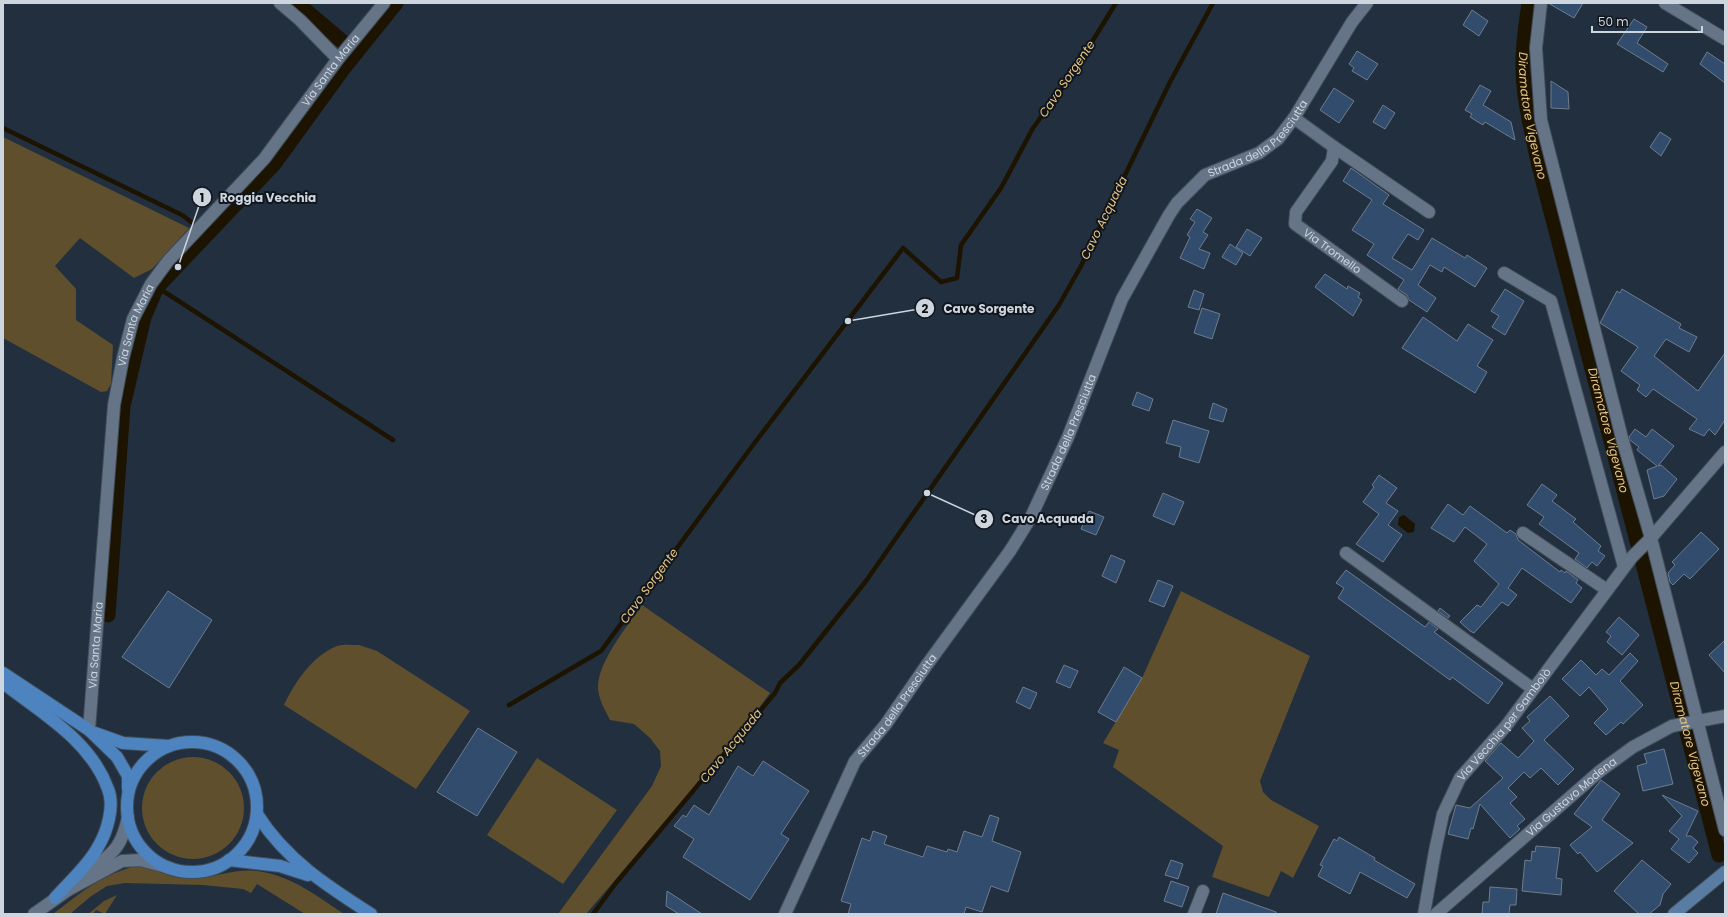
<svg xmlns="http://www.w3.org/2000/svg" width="1728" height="917" font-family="Poppins,sans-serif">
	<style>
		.green { fill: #5f4f2d }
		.water { fill: #1d1301 }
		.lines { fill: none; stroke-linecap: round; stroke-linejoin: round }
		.stream { stroke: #1d1301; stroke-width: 4.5 }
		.canal { stroke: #1d1301; stroke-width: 15 }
		.building { fill: #314c6c; stroke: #6d7c8e }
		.street-casing { stroke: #414c59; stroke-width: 14 }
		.secondary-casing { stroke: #414c59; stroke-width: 14 }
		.primary-casing { stroke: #414c59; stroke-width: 14 }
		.street { stroke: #657486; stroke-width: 12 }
		.secondary { stroke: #597ca2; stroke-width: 12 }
		.primary { stroke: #4d83bf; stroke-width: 12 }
		.labels { text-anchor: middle; stroke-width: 4; stroke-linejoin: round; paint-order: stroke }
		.street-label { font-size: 11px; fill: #cdd5df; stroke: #11161d }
		.water-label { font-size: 12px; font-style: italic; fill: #e8c784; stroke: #11161d }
		.leader { fill: none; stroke: #cdd5df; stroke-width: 1.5 }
		.callout-dot { fill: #cdd5df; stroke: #11161d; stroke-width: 1.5 }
		.mark-label { font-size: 12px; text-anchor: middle; font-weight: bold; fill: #111 }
		.callout-label { font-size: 12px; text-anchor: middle; font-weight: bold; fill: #cdd5df; stroke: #11161d; stroke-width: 4; stroke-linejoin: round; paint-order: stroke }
	</style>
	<rect width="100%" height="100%" fill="#222f3e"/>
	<!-- green -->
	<g class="green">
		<path d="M3,137L189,228L152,269L134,278L80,238L55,266L76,289V320L113,345L111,384L107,391L101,392L3,338Z"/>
		<path d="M1181,591L1310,656L1260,781L1263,792L1271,800L1319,826L1293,878L1281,871L1269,897L1212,877L1223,846L1113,767L1119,750L1103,743L1142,678Z"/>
		<path d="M642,605L770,693L738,736L586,914H558L652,786L661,766L660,751L650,738L634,724L610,720C605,710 599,700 598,689C597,662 627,627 642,605Z"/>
		<path d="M359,645L377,651L470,711L416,789L284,705C295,682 312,656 337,646C343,644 352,645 359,645Z"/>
		<circle cx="193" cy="808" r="51"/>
		<path d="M537,758L617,810L563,884L487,835Z"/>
		<path d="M140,865C159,871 177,879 197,878C220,876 240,867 263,872C295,878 318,897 344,914H305L257,884L251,893L243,889L203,885L125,883L107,886L90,897L70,914H53C83,891 102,874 140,865Z"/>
		<path d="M117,895L105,914L96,910L93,914H88L104,901Z"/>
	</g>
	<!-- water -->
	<path class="water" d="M1404,515L1415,524L1414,532L1408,533L1398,525L1399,517Z"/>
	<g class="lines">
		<!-- stream -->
		<g class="stream">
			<path d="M3,128L182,215L207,234"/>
			<path d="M157,287L393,440"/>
			<path d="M509,705L601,651L753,445L903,248L941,282L957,278L961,245L1001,188L1033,128L1069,79L1116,3"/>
			<path d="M593,914L616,883L775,693L780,683L799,665L866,581L1059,305L1081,266L1170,82L1213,3"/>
		</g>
		<!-- canal -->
		<g class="canal">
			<path d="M297,3L356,53"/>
			<path id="s1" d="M1529,3C1526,25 1522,48 1523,71C1524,102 1532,132 1538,162L1719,855"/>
			<path d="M108,615L123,406L144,317L157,287L274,164L343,69L396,3"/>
		</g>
	</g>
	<!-- building -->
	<g class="building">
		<path d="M1548,3H1583L1574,18Z"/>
		<path d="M1472,10L1488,21L1479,36L1463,25Z"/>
		<path d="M1634,19L1647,27L1637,43L1668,64L1663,72L1617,44Z"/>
		<path d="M1357,51L1378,64L1367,80L1352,71L1354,68L1349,64Z"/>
		<path d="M1707,52L1725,64V83L1700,64Z"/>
		<path d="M1551,81L1568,92L1569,109L1551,108Z"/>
		<path d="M1480,85L1491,91L1483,105L1511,122L1515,140L1485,122L1483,125L1470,117L1472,114L1465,110Z"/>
		<path d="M1334,88L1354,101L1339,123L1320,110Z"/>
		<path d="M1383,105L1395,113L1385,129L1373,122Z"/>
		<path d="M1660,132L1671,139L1661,156L1650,147Z"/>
		<path d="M1351,168L1389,195L1383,204L1424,230L1418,240L1408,234L1392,258L1412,270L1432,238L1465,258L1467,255L1487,268L1475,287L1444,267L1442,272L1430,265L1418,285L1436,298L1427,312L1409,300L1407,295L1398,289L1404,280L1367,255L1374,244L1352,230L1372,200L1343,181Z"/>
		<path d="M1197,209L1212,218L1203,232L1208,235L1199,249L1210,253L1204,269L1180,258L1190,237L1187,235L1195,222L1190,219Z"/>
		<path d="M1247,229L1262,238L1250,256L1236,247Z"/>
		<path d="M1230,244L1243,253L1236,265L1222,257Z"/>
		<path d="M1325,274L1347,289L1348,286L1360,293L1358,297L1362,300L1353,316L1315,287Z"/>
		<path d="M1505,289L1524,301L1505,335L1492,327L1499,316L1491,311Z"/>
		<path d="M1622,289L1681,324L1679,328L1697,337L1689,352L1666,339L1654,356L1698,391L1725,353V420L1715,435L1709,429L1704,436L1689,429L1697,419L1653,389L1646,397L1637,390L1640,385L1621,371L1638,347L1600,323L1617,291L1620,293Z"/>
		<path d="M1194,290L1204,294L1199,310L1188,307Z"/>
		<path d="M1202,308L1220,314L1212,339L1194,333Z"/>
		<path d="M1423,317L1457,341L1468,324L1493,340L1477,366L1487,372L1475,393L1402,348Z"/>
		<path d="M1137,392L1153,399L1149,411L1132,405Z"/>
		<path d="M1213,403L1227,409L1223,422L1209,418Z"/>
		<path d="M1173,420L1209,431L1199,463L1179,457L1181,447L1166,443Z"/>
		<path d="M1635,429L1646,437L1652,429L1674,446L1658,466L1661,465L1677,479L1664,496L1654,499L1647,470L1657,466L1637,450L1639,447L1630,440L1629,437Z"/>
		<path d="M1379,475L1397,488L1386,503L1398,511L1388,525L1402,535L1383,562L1356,544L1379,514L1363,502L1374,487L1372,485Z"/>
		<path d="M1542,484L1557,495L1552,501L1576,519L1573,522L1601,546L1598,551L1605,556L1597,566L1592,562L1587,568L1575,559L1579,553L1539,524L1544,517L1527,505Z"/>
		<path d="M1163,493L1184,502L1174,525L1153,516Z"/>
		<path d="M1448,504L1463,515L1470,506L1507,533L1510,530L1516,534L1518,540L1560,572L1561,570L1565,573L1566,571L1578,580L1576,583L1582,588L1571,603L1522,568L1508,588L1517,595L1508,606L1502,602L1474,633L1470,631L1460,622L1477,605L1481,607L1499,584L1474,561L1487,544L1465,527L1454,542L1431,528Z"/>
		<path d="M1089,511L1104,517L1096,535L1081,529Z"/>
		<path d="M1701,532L1719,549L1690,579L1684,574L1673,585L1670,582L1668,573L1675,565L1672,562Z"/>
		<path d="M1111,555L1125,561L1116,583L1102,576Z"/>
		<path d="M1346,570L1425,627L1429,622L1438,629L1434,632L1503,683L1488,704L1452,677L1450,680L1338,598L1344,588L1336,583Z"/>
		<path d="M1158,580L1173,586L1164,607L1149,601Z"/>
		<path d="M168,591L212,620L169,688L122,657Z"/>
		<path d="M1440,608L1450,616L1448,618L1438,611Z"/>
		<path d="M1619,617L1639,635L1622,655L1607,642L1611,636L1606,632Z"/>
		<path d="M1725,640V673L1709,655Z"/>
		<path d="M1630,653L1638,661L1620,681L1643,705L1623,724L1621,722L1606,735L1594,723L1608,709L1589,687L1580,696L1562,679L1581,660L1596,675L1602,669L1609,675Z"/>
		<path d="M1064,665L1078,671L1070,688L1056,682Z"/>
		<path d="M1124,667L1142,678L1116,722L1098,712Z"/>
		<path d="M1023,687L1037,693L1030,709L1016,702Z"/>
		<path d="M1550,696L1569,716L1544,740L1574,769L1558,785L1541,768L1530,778L1524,772L1508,788L1517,797L1510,803L1525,819L1517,826L1520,829L1510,838L1480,804L1473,829L1471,828L1468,839L1448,834L1456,805L1470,808L1503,778L1485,761L1501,743L1518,758L1534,741L1522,728L1530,721L1527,717Z"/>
		<path d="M478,728L517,752L477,816L437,792Z"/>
		<path d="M1664,749L1673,784L1643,791L1637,766L1647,763L1644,754Z"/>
		<path d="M763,761L809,791L781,834L789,839L750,900L683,857L694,839L674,826L683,815L686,817L694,805L709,815L738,766L753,776Z"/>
		<path d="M1601,780L1620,794L1602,820L1633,843L1597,872L1580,852L1578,854L1570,845L1592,827L1574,814Z"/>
		<path d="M1662,795L1698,811L1686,836H1691L1698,842L1693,848L1698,853L1689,863L1671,849L1679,839L1669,831L1682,816Z"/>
		<path d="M990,815L999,818L992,841L1021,852L1008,892L991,886L982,912L966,907L964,914H848L851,904L841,901L862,838L870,841L873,831L887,836L884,844L923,857L927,846L947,852L948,849L957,852L964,831L982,837Z"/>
		<path d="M1339,837L1375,858L1374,860L1415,884L1407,898L1360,872L1350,894L1318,876L1323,866L1320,865L1334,839L1337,841Z"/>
		<path d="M1536,846L1560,848L1556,878L1562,879L1561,895L1522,891L1525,860L1531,861L1532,851L1535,852Z"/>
		<path d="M1171,860L1183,864L1178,879L1165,875Z"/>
		<path d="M1642,860L1671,884L1663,894L1660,905L1649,914H1639L1614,891Z"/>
		<path d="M1171,881L1189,887L1182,907L1164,901Z"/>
		<path d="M1490,887L1517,889L1516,905H1510L1509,914H1482L1483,902H1489Z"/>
		<path d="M667,891L702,914H679L666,906Z"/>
		<path d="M1223,893L1276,912V914H1216Z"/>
	</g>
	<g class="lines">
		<!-- street casing -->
		<g class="street-casing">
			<g id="street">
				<path d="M280,3L300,20L338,59"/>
				<path d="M1541,3L1536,48L1541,120L1622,438L1651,538L1725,830"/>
				<path d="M1665,3L1725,39"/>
				<path id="s2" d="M1294,118L1334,147L1332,161L1296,212L1295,224L1402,301"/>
				<path d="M1334,147L1429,212"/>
				<path d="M1504,273L1551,301L1624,567"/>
				<path d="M1523,533L1607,590"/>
				<path d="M1346,553L1533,689"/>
				<path id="s3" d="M89,730L114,405L123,358L133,319L151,284L168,261L264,159L338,59L384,3"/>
				<path d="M87,874C112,853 121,850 128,817"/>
				<path d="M34,914L68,890L122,861L140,860L170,868"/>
				<path id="s4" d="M785,914L855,761L886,724L926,666L1010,551L1031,517L1068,437L1122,299L1169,215L1177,203L1205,175L1259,153L1278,139L1294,118L1352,22L1367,3"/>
				<path d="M1194,914L1203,891"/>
				<path id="s5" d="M1424,914L1435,851L1443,814L1460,778L1506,726L1632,557L1651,538L1725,452"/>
				<path id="s6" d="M1436,914L1600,771L1633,747L1672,726L1725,716"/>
			</g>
		</g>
		<!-- secondary casing -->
		<g class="secondary-casing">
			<path id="secondary" d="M1674,914L1725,872"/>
		</g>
		<!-- primary casing -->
		<g class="primary-casing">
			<g id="primary">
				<path d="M3,673L89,730L117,757L128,776V789"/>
				<path d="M3,683C42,713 91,741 108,789C115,806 107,832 98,847C89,865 68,883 55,898"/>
				<path d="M95,733L123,743L169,746"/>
				<circle cx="192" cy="807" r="65"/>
				<path d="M257,814C285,859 327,886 371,914"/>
				<path d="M229,860L280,866L308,875"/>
			</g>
		</g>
		<!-- street -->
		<use href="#street" class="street"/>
		<!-- secondary -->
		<use href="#secondary" class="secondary"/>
		<!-- primary -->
		<use href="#primary" class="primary"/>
	</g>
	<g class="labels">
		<!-- street labels -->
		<g class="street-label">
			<text dy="4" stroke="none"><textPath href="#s3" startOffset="733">Via Santa Maria</textPath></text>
			<text dy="4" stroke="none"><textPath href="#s4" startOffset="922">Strada della Presciutta</textPath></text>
			<text dy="4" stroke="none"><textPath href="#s2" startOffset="184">Via Tromello</textPath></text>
			<text dy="4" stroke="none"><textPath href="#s3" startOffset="409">Via Santa Maria</textPath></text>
			<text dy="4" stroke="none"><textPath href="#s4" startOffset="562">Strada della Presciutta</textPath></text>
			<text dy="4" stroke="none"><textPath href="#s3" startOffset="85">Via Santa Maria</textPath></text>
			<text dy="4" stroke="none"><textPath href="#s4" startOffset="238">Strada della Presciutta</textPath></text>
			<text dy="4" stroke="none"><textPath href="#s5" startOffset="211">Via Vecchia per Gambolò</textPath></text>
			<text dy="4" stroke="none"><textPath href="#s6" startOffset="179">Via Gustavo Modena</textPath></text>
		</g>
		<!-- water labels -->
		<g class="water-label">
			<text transform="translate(1067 79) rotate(-56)" y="4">Cavo Sorgente</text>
			<text dy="4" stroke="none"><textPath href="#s1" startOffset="114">Diramatore Vigevano</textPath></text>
			<text transform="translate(1104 218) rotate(-64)" y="4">Cavo Acquada</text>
			<text dy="4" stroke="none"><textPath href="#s1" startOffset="438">Diramatore Vigevano</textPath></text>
			<text transform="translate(649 586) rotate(-54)" y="4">Cavo Sorgente</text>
			<text dy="4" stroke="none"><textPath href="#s1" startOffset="762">Diramatore Vigevano</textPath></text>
			<text transform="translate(731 746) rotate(-51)" y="4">Cavo Acquada</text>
		</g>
	</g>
	<!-- callouts -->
	<path class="leader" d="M178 267L202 197M848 321L925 308M927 493L984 519"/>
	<g class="callout-dot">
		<circle cx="178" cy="267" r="4"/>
		<circle cx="848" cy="321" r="4"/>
		<circle cx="927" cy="493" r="4"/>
		<circle cx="202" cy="197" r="10"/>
		<circle cx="925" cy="308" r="10"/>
		<circle cx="984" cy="519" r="10"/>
	</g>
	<g class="mark-label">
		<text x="202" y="202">1</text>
		<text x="925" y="313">2</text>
		<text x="984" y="523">3</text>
	</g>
	<g class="callout-label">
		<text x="268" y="202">Roggia Vecchia</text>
		<text x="989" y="313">Cavo Sorgente</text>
		<text x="1048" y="523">Cavo Acquada</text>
	</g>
	<!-- border -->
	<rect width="1728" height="917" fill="none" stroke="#cdd5df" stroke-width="8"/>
	<!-- scale -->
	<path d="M1592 26v6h110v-6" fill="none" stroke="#cdd5df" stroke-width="2"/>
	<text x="1598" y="26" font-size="12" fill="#cdd5df" stroke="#11161d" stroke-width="3" paint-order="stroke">50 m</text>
</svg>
